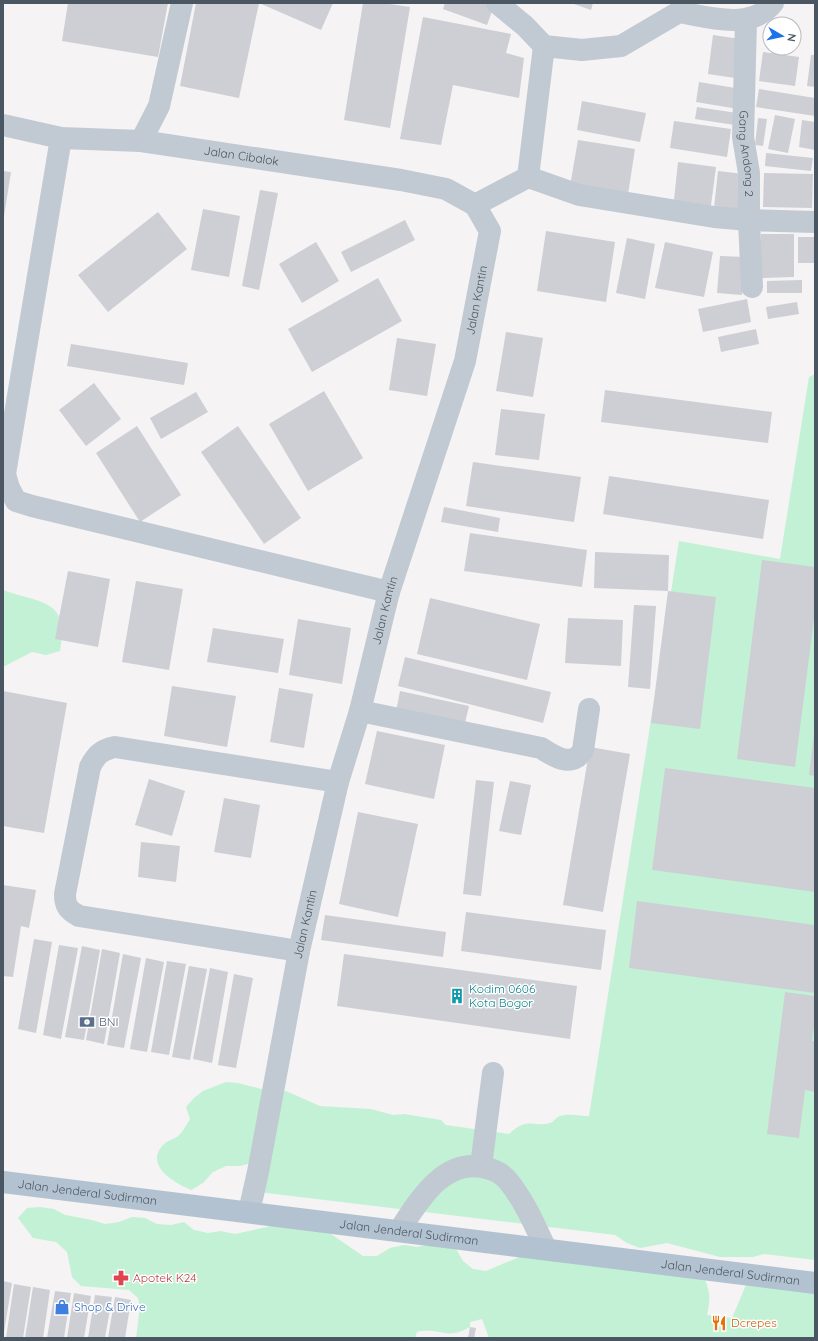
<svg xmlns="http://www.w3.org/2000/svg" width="818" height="1341" font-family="Quicksand,sans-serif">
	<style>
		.green { fill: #c3f1d5 }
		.building { fill: #cdcfd5 }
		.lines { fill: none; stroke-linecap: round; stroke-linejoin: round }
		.minor { stroke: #c1cad2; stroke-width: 22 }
		.major { stroke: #b3c2d1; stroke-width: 22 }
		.labels { text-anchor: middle; stroke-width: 3; stroke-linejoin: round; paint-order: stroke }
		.street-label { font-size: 12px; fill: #4a5661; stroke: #fff }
		.culture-label { font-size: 12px; fill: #0d838f; stroke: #fff; text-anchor: start }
		.service-label { font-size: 12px; fill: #4e5e75; stroke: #fff; text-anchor: start }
		.health-label { font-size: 12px; fill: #be3a42; stroke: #fff; text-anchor: start }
		.shop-label { font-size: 12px; fill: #366cbe; stroke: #fff; text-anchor: start }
		.food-label { font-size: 12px; fill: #c56008; stroke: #fff; text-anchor: start }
	</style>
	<rect width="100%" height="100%" fill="#f5f3f3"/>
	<!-- green -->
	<g class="green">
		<path d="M815,374V1260L764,1254L753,1257H720L667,1243L640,1248L627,1243L615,1235L250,1191L256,1162L240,1166H226L213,1172L203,1183L191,1190C174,1183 143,1165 164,1144C167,1141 171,1140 175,1138C182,1135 186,1125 190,1119L186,1107L194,1098L203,1091L226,1082L238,1083L273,1092L286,1091L320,1106L371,1109L393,1115L404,1114L441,1120L446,1125L509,1134C529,1116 530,1128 550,1123C554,1122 556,1117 560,1116C568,1113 581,1116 589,1116L679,541L780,559L809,377Z"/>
		<path d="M3,590C41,604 70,598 60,651L46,655L32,652L3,667Z"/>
		<path d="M40,1207L54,1209L65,1215L92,1220L105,1224L119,1222L132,1217L145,1218L157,1224L171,1225L184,1222L194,1230L208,1233L221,1231L235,1234L276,1225L328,1232L363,1256H377L390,1248L404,1245L417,1247L431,1244L456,1249L463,1261L473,1269L486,1271L531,1252L705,1280C711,1295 710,1300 707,1315L732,1318L746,1285L815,1279V1338H489L482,1319L470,1322V1327C446,1341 441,1327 417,1332L415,1338H136L140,1307L138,1298L129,1290L81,1286L72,1277L67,1252L56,1242L33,1238L18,1218L27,1208Z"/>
	</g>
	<!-- building -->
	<g class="building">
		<path d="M68,3H168L158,57L62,41Z"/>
		<path d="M196,3H259L239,98L180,86Z"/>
		<path d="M259,3H333L321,30Z"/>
		<path d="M363,3H383L410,7L390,128L344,120Z"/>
		<path d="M445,3H495L487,25L443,9Z"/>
		<path d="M571,3H593L591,10Z"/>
		<path d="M423,17L511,34L506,53L524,58L519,98L453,85L441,145L400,139Z"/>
		<path d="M713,35L740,39L735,78L708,74Z"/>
		<path d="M763,52L799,57L795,86L759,81Z"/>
		<path d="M811,55H815V87L807,86Z"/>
		<path d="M699,82L741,89L738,109L696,102Z"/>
		<path d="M759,89L815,98V116L756,107Z"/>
		<path d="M582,101L646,113L640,142L577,130Z"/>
		<path d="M697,107L737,113L735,125L695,119Z"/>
		<path d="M775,115L795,119L788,153L768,149Z"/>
		<path d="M758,118L767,119L763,146L755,145Z"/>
		<path d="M802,120L815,122V150L799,147Z"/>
		<path d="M674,121L731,129L727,157L670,148Z"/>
		<path d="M578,140L635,149L627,201L569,192Z"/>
		<path d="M766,153L813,158L811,171L765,166Z"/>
		<path d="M678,162L716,167L710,213L673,209Z"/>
		<path d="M3,171L11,172L4,216H3Z"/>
		<path d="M718,171L744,174L740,210L714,208Z"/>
		<path d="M764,173L813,174L812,208L763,207Z"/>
		<path d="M260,190L278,193L259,290L242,286Z"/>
		<path d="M203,209L240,216L229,277L191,270Z"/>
		<path d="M158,212L187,249L108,312L78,275Z"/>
		<path d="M405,220L415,240L351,272L341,252Z"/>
		<path d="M546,231L615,242L606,302L537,291Z"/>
		<path d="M761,234H794V277L761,278Z"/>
		<rect x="798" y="237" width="16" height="26"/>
		<path d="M627,238L655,244L645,299L616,293Z"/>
		<path d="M316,242L339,281L302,303L279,264Z"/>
		<path d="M665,242L713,252L704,297L655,288Z"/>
		<path d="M720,256L745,257L742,295L717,293Z"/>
		<path d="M378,278L402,321L312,372L288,329Z"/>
		<path d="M802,280V293H767V281Z"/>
		<path d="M747,299L751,322L703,332L698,309Z"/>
		<path d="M797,302L799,314L768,319L766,307Z"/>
		<path d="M756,329L759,344L721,352L718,337Z"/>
		<path d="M506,332L543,338L533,397L496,391Z"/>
		<path d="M397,338L436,344L427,396L389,390Z"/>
		<path d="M71,344L188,363L184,385L67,366Z"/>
		<path d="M94,383L121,419L86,446L59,410Z"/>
		<path d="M605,390L772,412L768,443L601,422Z"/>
		<path d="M324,391L363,458L308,491L269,424Z"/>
		<path d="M196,392L208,412L161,439L150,418Z"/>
		<path d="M501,409L545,414L539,460L495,455Z"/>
		<path d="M137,426L181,495L140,522L96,453Z"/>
		<path d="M238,426L301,518L264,544L201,452Z"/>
		<path d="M473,462L581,477L574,522L466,506Z"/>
		<path d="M609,476L769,500L763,539L603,514Z"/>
		<path d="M444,507L500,518L498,532L441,522Z"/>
		<path d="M470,533L587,550L582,587L464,571Z"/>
		<path d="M595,552L669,555L668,591L594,588Z"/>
		<path d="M762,560L815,567V611L795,767L737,759Z"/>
		<path d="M68,571L110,579L98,647L55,639Z"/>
		<path d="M136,581L183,589L169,670L122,662Z"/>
		<path d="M668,591L716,597L700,729L651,723Z"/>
		<path d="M430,598L540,624L527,680L417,654Z"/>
		<path d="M634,605L656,606L650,689L628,687Z"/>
		<path d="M568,618L623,620L621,666L565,663Z"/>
		<path d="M298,619L351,628L342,684L289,675Z"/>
		<path d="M213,628L284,639L278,673L207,662Z"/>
		<path d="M405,657L551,692L543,723L398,686Z"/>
		<path d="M172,686L236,696L227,747L164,736Z"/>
		<path d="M279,688L313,694L304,748L270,742Z"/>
		<path d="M3,691L67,703L44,833L3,826Z"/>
		<path d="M400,691L469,706L464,727L396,712Z"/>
		<path d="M377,731L445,745L434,799L365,784Z"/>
		<path d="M814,734H815V776L809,775Z"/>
		<path d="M590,747L630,754L603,912L563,905Z"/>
		<path d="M665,768L815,788V892L652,870Z"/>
		<path d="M149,779L185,791L172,836L135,825Z"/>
		<path d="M476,780L494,782L481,896L463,894Z"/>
		<path d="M510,781L531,785L521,835L499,831Z"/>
		<path d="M224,798L260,805L251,858L214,852Z"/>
		<path d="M358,812L418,824L398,917L339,904Z"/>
		<path d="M141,842L180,846L176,882L138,877Z"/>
		<path d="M3,885L36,890L29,928L21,926L13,977L3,976Z"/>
		<path d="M637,901L815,925V993L629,968Z"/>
		<path d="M466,912L606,930L601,970L461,951Z"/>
		<path d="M325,915L446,932L443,957L321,940Z"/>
		<path d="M34,939L52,942L36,1033L18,1029Z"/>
		<path d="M59,945L78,948L61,1039L43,1035Z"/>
		<path d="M82,946L100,950L84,1040L65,1037Z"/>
		<path d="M102,949L120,953L104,1044L86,1040Z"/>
		<path d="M123,954L141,958L124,1048L107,1045Z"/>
		<path d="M344,954L577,986L570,1039L337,1006Z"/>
		<path d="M146,958L164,962L147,1052L130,1049Z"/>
		<path d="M167,961L186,964L169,1055L151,1052Z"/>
		<path d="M189,966L207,969L190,1060L172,1057Z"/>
		<path d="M210,968L228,972L212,1063L193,1059Z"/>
		<path d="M234,974L253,978L236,1068L218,1065Z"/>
		<path d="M785,992L815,996V1019L812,1041H815V1092L805,1090L799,1138L767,1134Z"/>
		<path d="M3,1281L12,1283L4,1332H3Z"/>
		<path d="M14,1284L31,1287L23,1338H6Z"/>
		<path d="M33,1287L50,1290L43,1338H25Z"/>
		<path d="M55,1291L71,1293L64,1338H47Z"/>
		<path d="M74,1293L91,1296L84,1338H67Z"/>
		<path d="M95,1295L112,1297L105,1338H88Z"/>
		<path d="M115,1297L131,1300L125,1338H108Z"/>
		<path d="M470,1327L476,1328L474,1338H468Z"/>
	</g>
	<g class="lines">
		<!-- minor -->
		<g class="minor">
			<path d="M497,3L525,26L544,46L582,50L621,46L679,12C707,17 752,31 773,3"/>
			<path id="s1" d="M746,20L743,137L749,173V220L752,287"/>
			<path id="s2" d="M3,125L61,138L141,141L401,180L446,189L475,205"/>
			<path d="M61,138L5,474L9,488L16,501L32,506L389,592"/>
			<path d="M141,141L159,106L182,3"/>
			<path d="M528,177L579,195L714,217L749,220L815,222"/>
			<path d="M360,711L541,748C553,756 573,769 583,750L589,709"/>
			<path d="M299,951L79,916C68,910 65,906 65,894L90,767C96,755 101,750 115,747L338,782"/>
			<path d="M481,1166L493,1073"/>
			<path id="s3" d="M249,1212L258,1172L299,951L338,782L360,711L389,592L465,361L490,231L475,205L528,177L544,46"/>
			<path d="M399,1231C418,1202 444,1156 486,1168C496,1170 503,1174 509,1182C525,1202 535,1226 546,1249"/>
		</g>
		<!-- major -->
		<path class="major" id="s4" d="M3,1182L815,1283"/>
	</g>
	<!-- icons -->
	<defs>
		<g id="building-bare" transform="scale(1.2)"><path d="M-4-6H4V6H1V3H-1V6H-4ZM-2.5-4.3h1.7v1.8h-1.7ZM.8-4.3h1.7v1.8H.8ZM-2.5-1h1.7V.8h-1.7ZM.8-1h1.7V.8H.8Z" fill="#0f9aa8" stroke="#fff" stroke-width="2.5" paint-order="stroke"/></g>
		<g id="bank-bare" transform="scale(1.2)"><path d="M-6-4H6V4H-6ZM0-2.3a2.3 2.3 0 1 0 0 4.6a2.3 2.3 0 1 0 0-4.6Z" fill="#5c6f8a" stroke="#fff" stroke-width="2.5" paint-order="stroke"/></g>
		<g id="pharmacy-bare" transform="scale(1.2)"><path d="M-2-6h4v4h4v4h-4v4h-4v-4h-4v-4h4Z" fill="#e0444e" stroke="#fff" stroke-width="2.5" paint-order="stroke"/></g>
		<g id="shop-bare" transform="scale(1.2)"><path d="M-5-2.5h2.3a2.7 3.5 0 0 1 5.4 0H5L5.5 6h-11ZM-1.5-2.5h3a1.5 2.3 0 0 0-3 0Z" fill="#3f7fe0" stroke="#fff" stroke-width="2.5" paint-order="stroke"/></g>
		<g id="restaurant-bare" transform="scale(1.2)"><path d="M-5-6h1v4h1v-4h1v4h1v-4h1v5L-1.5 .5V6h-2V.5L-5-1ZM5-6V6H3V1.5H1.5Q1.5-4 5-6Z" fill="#e8710a" stroke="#fff" stroke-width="2.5" paint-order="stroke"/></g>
	</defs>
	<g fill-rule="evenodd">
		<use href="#building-bare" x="457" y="996"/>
		<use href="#bank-bare" x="87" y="1022"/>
		<use href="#pharmacy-bare" x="121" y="1278"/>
		<use href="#shop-bare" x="62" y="1307"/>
		<use href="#restaurant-bare" x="719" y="1323"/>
	</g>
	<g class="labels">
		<!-- street labels -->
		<g class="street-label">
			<text dy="4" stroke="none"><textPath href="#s1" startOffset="134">Gang Andong 2</textPath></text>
			<text dy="4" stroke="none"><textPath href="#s2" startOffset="241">Jalan Cibalok</textPath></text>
			<text dy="4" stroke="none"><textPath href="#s3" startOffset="941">Jalan Kantin</textPath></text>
			<text dy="4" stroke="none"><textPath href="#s3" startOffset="617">Jalan Kantin</textPath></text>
			<text dy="4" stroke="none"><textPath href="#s3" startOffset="293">Jalan Kantin</textPath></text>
			<text dy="4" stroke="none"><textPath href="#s4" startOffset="85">Jalan Jenderal Sudirman</textPath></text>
			<text dy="4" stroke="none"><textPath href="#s4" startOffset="409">Jalan Jenderal Sudirman</textPath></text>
			<text dy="4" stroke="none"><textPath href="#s4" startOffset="733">Jalan Jenderal Sudirman</textPath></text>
		</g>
		<!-- culture labels -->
		<g class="culture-label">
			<text x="469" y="993">Kodim 0606<tspan x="469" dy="14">Kota Bogor</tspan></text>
		</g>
		<!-- service labels -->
		<g class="service-label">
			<text x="99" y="1026">BNI</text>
		</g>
		<!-- health labels -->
		<g class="health-label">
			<text x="133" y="1282">Apotek K24</text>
		</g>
		<!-- shop labels -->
		<g class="shop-label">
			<text x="74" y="1311">Shop &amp; Drive</text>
		</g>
		<!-- food labels -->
		<g class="food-label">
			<text x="731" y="1327">Dcrepes</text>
		</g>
	</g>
	<!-- border -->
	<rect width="818" height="1341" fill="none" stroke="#4a5661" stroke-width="8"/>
	<!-- north arrow -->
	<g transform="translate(782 36) rotate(99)"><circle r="19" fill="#ffffff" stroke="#b7bbc0"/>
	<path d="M0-3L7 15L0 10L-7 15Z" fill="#1a73e8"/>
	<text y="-6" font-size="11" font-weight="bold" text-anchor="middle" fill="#4a5661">N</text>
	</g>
</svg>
